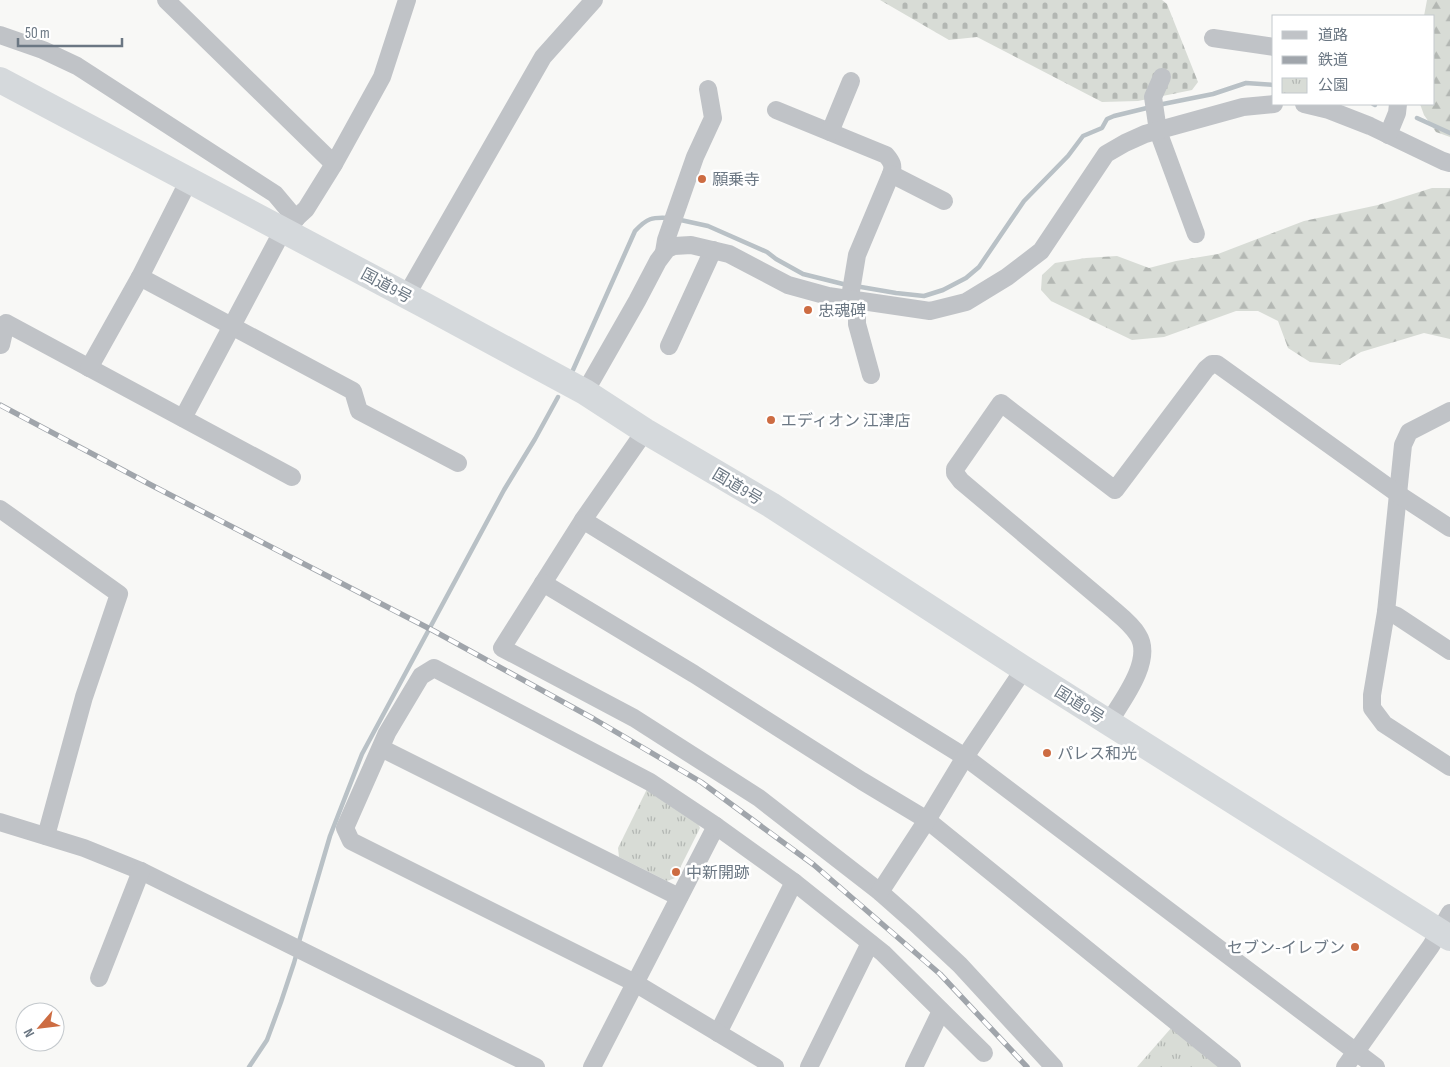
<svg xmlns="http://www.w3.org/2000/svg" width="1450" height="1067" font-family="'Sofia Sans Condensed','Noto Sans JP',sans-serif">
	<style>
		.forest { fill: url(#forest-firs) }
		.cemetery { fill: url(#cemetery-stones) }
		.park { fill: url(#park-tufts) }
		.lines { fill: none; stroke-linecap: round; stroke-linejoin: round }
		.stream { stroke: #b9c1c6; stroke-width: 4.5 }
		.minor { stroke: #c0c3c7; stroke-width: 18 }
		.highway { stroke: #d5d9dc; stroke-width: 26 }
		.rail-casing { stroke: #a0a5ab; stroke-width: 5.5 }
		.rail { stroke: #fff; stroke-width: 4; stroke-dasharray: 11; stroke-linecap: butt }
		.poi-dot { fill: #cd6c42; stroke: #fff; stroke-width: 2 }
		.labels { text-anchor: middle; stroke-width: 5; stroke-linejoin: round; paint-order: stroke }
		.poi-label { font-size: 16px; fill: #6b7783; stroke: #fff; text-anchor: start }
		.street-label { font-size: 16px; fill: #6b7783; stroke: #fff }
	</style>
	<defs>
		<pattern id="forest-firs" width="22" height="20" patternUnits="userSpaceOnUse" patternTransform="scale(1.25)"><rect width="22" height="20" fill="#d8dcd6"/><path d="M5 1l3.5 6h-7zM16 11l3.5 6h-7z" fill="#b3b7b3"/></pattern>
		<pattern id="cemetery-stones" width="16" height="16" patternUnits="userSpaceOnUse" patternTransform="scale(1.25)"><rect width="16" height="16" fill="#d8dcd6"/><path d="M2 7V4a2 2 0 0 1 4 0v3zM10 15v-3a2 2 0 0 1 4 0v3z" fill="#b3b7b3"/></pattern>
		<pattern id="park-tufts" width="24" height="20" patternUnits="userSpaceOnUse" patternTransform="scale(1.25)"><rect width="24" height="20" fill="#d8dcd6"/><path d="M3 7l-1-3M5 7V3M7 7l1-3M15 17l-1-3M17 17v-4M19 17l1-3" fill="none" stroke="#b3b7b3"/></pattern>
	</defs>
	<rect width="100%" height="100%" fill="#f8f8f6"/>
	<!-- forest -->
	<g class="forest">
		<path d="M1427,0H1450V137L1436,132L1424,115L1420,104H1434V16H1424Z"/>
		<path d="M1432,188H1450V339L1424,333L1361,352L1340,365L1310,362L1288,348L1278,321L1258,311H1236L1164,337L1132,340L1051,301L1041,290L1042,275L1055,263L1086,258L1117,256L1149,268L1176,261L1218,254L1304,221L1378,205Z"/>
	</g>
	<!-- cemetery -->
	<path class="cemetery" d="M880,0H1162L1167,4L1198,82L1192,90L1138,101L1102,102L977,37L949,40Z"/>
	<!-- park -->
	<g class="park">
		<path d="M647,789L696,819L700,828L675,878L667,881L619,857L618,848Z"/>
		<path d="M1172,1027L1222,1067H1137Z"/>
	</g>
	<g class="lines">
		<!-- stream -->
		<g class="stream">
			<path d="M1373,104L1375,105"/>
			<path d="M1158,105L1213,94L1246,83L1274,85"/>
			<path d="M1417,118L1450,133"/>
			<path d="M676,219L708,226L767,252L776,259L803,274L847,285"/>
			<path d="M855,286L896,293L924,296L943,290L966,278L979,267L1024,201L1068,156L1083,136L1102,128L1107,119L1114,116L1151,107"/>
			<path d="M573,370L635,231C647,218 652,217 669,218"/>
			<path d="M298,945L330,836L362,754L504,490L535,439L558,397"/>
			<path d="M249,1067L267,1040L281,1002L294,963L297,952"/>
		</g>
		<!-- minor -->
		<g class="minor">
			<path d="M166,0L334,164"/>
			<path d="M0,35L43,50L77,66L275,194L296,219"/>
			<path d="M1213,38L1274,47"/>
			<path d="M1162,77L1153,97L1158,131L1196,234"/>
			<path d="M1304,104L1329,110L1370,126L1443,161L1450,163"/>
			<path d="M776,110L886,155C892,162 894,166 891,174L857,255L851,291V299L857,309V324L871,375"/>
			<path d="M830,132L851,81"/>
			<path d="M1388,135L1397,113L1398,104"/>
			<path d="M891,174L944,201"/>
			<path d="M664,252L666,240L695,157L713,118L708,89"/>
			<path d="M140,277L353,391L359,411L458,463"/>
			<path d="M406,296L543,57L594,0"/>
			<path d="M1,345L6,323L292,477"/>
			<path d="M669,346L713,250"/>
			<path d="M89,368L140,277L189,180"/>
			<path d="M585,392L637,301L658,261L667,249L674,246L691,245L729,254L788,285L828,296L930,311L966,302L1007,277L1041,251L1106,154L1125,143L1145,134L1243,107L1274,104"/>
			<path d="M1450,411L1409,432L1403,445L1386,612L1372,695V708L1384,724L1450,767"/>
			<path d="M183,418L283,230L306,209L334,164L382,77L407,0"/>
			<path d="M645,431L583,520L502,648L634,718L759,798L880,892L914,922L960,965L1054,1067"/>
			<path d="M0,509L119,594L84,697L46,836"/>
			<path d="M583,520L965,757L1376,1067"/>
			<path d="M543,583L694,674L862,781L927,820L1232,1067"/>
			<path d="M1386,612L1397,616L1450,651"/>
			<path d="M1109,722C1122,701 1154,660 1138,635C1131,623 1118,614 1108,605L961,481L955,473V469L1001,403L1115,490L1206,369L1212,364H1217L1398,494L1450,528"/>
			<path d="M381,748L679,897"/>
			<path d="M0,822L84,848L141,871L536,1067"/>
			<path d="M880,892L927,820L965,757L1024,669"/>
			<path d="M99,978L141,871"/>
			<path d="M718,1033L794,882"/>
			<path d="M592,1067L716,826"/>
			<path d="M775,1067L635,983L351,841L345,828L387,733L421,676L434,668L650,782L716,826L794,882L883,953L984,1053"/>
			<path d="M809,1067L870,943"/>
			<path d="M914,1067L941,1011"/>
			<path d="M1345,1067L1431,946L1450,913"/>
		</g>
		<!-- highway -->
		<path class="highway" d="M0,80L426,306L585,392L645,431L771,505L1024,669L1450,938"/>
		<!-- rail casing -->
		<g class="rail-casing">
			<path id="rail" d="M0,405L153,486L434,631L594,719L701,782L814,865L940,974L1027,1067"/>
		</g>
		<!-- rail -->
		<use href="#rail" class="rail"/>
	</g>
	<!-- markers -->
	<g class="poi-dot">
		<circle cx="702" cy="179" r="5"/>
		<circle cx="808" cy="310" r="5"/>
		<circle cx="771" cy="420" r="5"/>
		<circle cx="1047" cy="753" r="5"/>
		<circle cx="676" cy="872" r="5"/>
		<circle cx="1355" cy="947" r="5"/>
	</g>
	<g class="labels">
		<!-- poi labels -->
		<g class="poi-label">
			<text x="712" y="185">願乗寺</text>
			<text x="818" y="316">忠魂碑</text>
			<text x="781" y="426">エディオン 江津店</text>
			<text x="1057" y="759">パレス和光</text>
			<text x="686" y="878">中新開跡</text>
			<text x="1345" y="953" text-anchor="end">セブン-イレブン</text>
		</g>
		<!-- street labels -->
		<g class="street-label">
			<text transform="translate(387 285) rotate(28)" y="6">国道9号</text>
			<text transform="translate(738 486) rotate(31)" y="6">国道9号</text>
			<text transform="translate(1080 704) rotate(32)" y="6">国道9号</text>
		</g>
	</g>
	<!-- legend -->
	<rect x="1272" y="15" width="162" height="90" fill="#ffffff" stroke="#c4c9cd"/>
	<rect x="1282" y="31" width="25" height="8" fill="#c0c3c7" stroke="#c4c9cd"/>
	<text x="1318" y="40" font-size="15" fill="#6b7783">道路</text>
	<rect x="1282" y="56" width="25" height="8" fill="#a0a5ab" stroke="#c4c9cd"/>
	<text x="1318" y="65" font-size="15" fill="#6b7783">鉄道</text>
	<rect x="1282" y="78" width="25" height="15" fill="url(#park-tufts)" stroke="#c4c9cd"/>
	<text x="1318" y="90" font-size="15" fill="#6b7783">公園</text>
	<!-- north arrow -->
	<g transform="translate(40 1027) rotate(242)"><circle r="24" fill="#ffffff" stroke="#c4c9cd"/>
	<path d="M0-4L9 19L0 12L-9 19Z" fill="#cd6c42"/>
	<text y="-8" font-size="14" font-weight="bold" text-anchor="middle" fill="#6b7783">N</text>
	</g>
	<!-- scale -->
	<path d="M18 38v8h104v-8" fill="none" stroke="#6b7783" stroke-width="2.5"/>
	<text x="25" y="38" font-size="15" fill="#6b7783" stroke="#ffffff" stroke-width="4" paint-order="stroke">50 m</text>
</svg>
